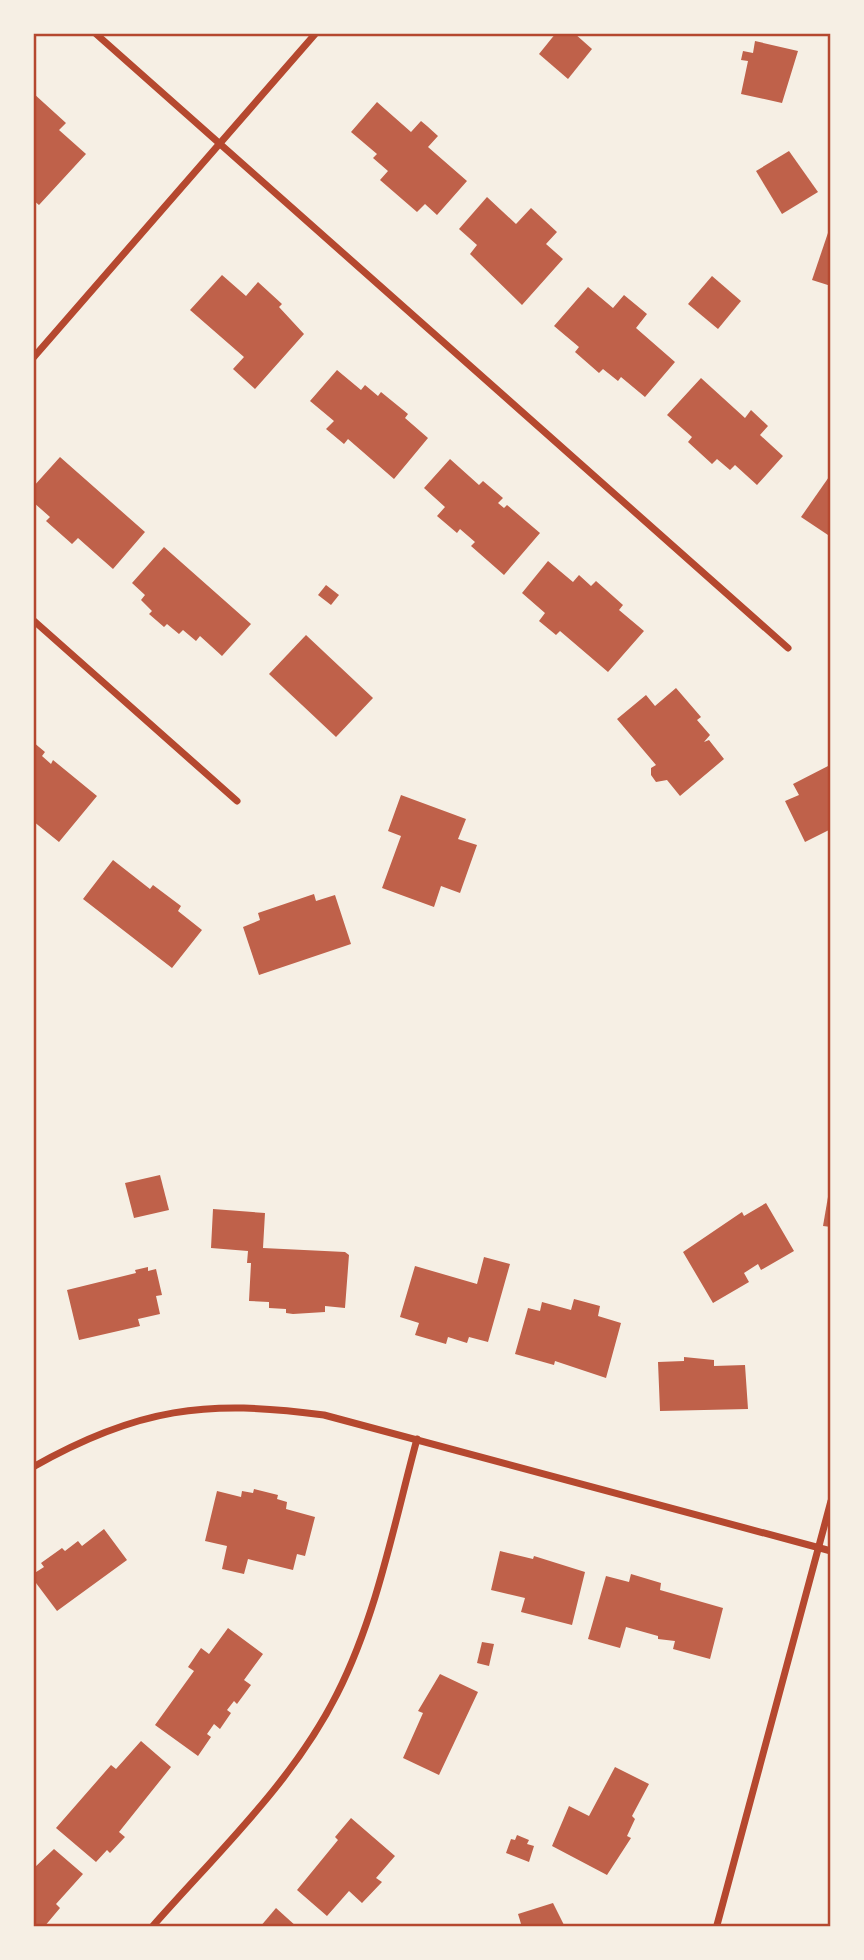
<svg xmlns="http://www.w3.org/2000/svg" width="864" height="1960" font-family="'DM Sans',sans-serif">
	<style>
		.building { fill: #bf614a }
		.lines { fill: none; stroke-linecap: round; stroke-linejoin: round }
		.minor { stroke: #b5482f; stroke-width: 7 }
		.neatline { fill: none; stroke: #b5482f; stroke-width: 2.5 }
	</style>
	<rect width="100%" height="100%" fill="#f6efe4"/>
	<!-- building -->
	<g class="building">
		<path d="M556,33H574L592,49L568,79L539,54Z"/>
		<path d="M755,41L798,51L782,103L741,94L748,61L741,60L743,51L753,53Z"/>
		<path d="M33,93L66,123L59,130L86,154L39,205L33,200Z"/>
		<path d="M377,102L411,132L421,121L427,126L438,136L428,147L467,181L437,215L425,204L417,212L380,180L388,171L373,158L377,154L351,132Z"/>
		<path d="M789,151L818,192L782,214L756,171Z"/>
		<path d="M487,197L516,224L531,208L557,232L546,244L563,259L522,305L470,254L477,245L459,229Z"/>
		<path d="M831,224V286L812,280Z"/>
		<path d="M222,275L246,296L258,282L282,304L279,307L304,334L255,389L233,369L244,357L190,310Z"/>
		<path d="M712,276L741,301L718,329L688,304Z"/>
		<path d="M588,287L613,308L624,295L647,314L636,328L675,362L645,397L621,377L618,381L603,369L599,373L575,352L579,347L554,326Z"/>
		<path d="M337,370L361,390L365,385L378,396L381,392L408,414L405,418L428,438L394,479L348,439L344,444L326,429L334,421L310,401Z"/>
		<path d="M701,378L745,418L751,410L768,426L760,435L783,456L757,485L735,465L730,470L717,459L712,464L688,442L692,437L667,415Z"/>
		<path d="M60,457L145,532L113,569L78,538L72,544L46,521L50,517L33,502V487Z"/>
		<path d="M450,459L479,485L483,481L503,498L498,503L504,508L507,505L540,533L504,575L471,546L475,542L460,529L457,533L437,516L445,507L424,488Z"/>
		<path d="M831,474V537L801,517Z"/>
		<path d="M164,547L251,624L222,656L200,636L196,641L183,630L179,634L167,624L164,627L149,614L152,611L141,600L145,595L132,583Z"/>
		<path d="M548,561L573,582L579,575L591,586L596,581L623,605L619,610L644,631L608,672L560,631L556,635L539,621L545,613L522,593Z"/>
		<path d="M326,585L339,595L331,605L318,595Z"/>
		<path d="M306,635L373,698L336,737L269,674Z"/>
		<path d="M676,688L701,717L697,720L710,735L704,742L709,740L724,759L680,796L667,780L656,782L651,775V768L656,765L617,719L646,695L655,706Z"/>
		<path d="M33,742L45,752L42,756L51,764L53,760L97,796L59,842L33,821Z"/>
		<path d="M830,765L831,829L805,842L785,801L799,795L793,784Z"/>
		<path d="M401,795L466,819L458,839L477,845L460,893L441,886L434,907L382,888L401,836L388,831Z"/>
		<path d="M113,860L150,889L153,885L181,906L178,911L202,930L172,968L83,899Z"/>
		<path d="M314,894L316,901L335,895L351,944L259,975L243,927L260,920L258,913Z"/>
		<path d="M160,1175L169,1210L134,1218L125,1183Z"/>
		<path d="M829,1191L831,1192V1227L823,1226Z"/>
		<path d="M766,1203L794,1251L761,1270L758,1264L744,1273L749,1282L713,1303L683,1252L742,1212L744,1216Z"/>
		<path d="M213,1209L265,1213L263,1248L345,1252L349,1255L345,1308L325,1306V1312L293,1314L286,1313V1309L269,1308V1302L249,1301L251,1263H247L248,1251L211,1248Z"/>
		<path d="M484,1257L510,1264L488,1342L469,1337L467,1343L448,1337L446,1344L415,1335L419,1323L400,1317L415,1266L477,1284Z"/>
		<path d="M148,1267V1271L156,1269L162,1295L156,1296L160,1314L138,1319L140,1326L79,1340L67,1290L136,1273L135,1270Z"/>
		<path d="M574,1299L600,1306L598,1316L621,1323L606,1378L555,1361L554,1365L515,1354L528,1308L540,1311L542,1302L571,1310Z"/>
		<path d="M684,1357L714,1360V1366L745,1365L748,1409L660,1411L658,1362L684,1361Z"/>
		<path d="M254,1489L278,1495L277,1499L287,1502L286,1509L315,1517L305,1556L297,1554L293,1570L248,1559L244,1574L222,1569L227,1546L205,1541L217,1491L241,1497L242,1491L253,1493Z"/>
		<path d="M104,1529L127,1560L57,1611L33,1579V1574L44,1567L41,1563L62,1548L65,1551L78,1541L82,1546Z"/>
		<path d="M500,1551L533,1559L534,1556L585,1572L572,1625L521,1612L525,1598L491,1590Z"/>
		<path d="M631,1574L661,1583L660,1590L723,1608L710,1659L673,1649L675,1641L658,1639V1636L626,1627L620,1648L588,1639L606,1576L629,1582Z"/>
		<path d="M228,1628L263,1654L244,1680L251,1685L237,1704L234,1701L227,1710L231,1713L220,1729L214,1724L207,1734L211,1737L198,1756L155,1725L194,1671L188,1667L201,1648L209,1654Z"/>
		<path d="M482,1642L494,1644L489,1666L477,1663Z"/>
		<path d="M440,1674L478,1692L439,1775L403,1758L423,1713L418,1711Z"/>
		<path d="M141,1741L171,1767L119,1832L125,1837L110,1853L107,1850L96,1862L56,1828L111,1765L116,1769Z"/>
		<path d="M615,1767L649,1784L632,1816L635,1819L627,1836L631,1838L607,1875L552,1846L569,1806L589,1816Z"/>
		<path d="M351,1818L395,1856L376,1878L382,1882L362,1903L349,1891L327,1916L297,1890L338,1840L335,1837Z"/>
		<path d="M517,1835L529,1840L527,1844L534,1846L529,1862L506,1853L511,1839L515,1840Z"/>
		<path d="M54,1849L83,1874L56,1904L60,1908L44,1927H33V1869Z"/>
		<path d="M553,1903L565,1927H522L518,1914Z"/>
		<path d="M276,1908L297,1927H260Z"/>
	</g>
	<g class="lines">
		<!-- minor -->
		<g class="minor">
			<path d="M95,33L788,648"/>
			<path d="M33,358L316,33"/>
			<path d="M33,620L237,801"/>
			<path d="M33,1467C137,1408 207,1399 324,1415L831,1551"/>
			<path d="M717,1925L831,1501"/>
			<path d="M152,1927C217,1853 293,1782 337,1694C377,1615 394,1524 417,1439"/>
		</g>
	</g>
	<!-- border -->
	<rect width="864" height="1960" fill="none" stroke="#f6efe4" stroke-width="70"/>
	<rect x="35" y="35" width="794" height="1890" class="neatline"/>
</svg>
